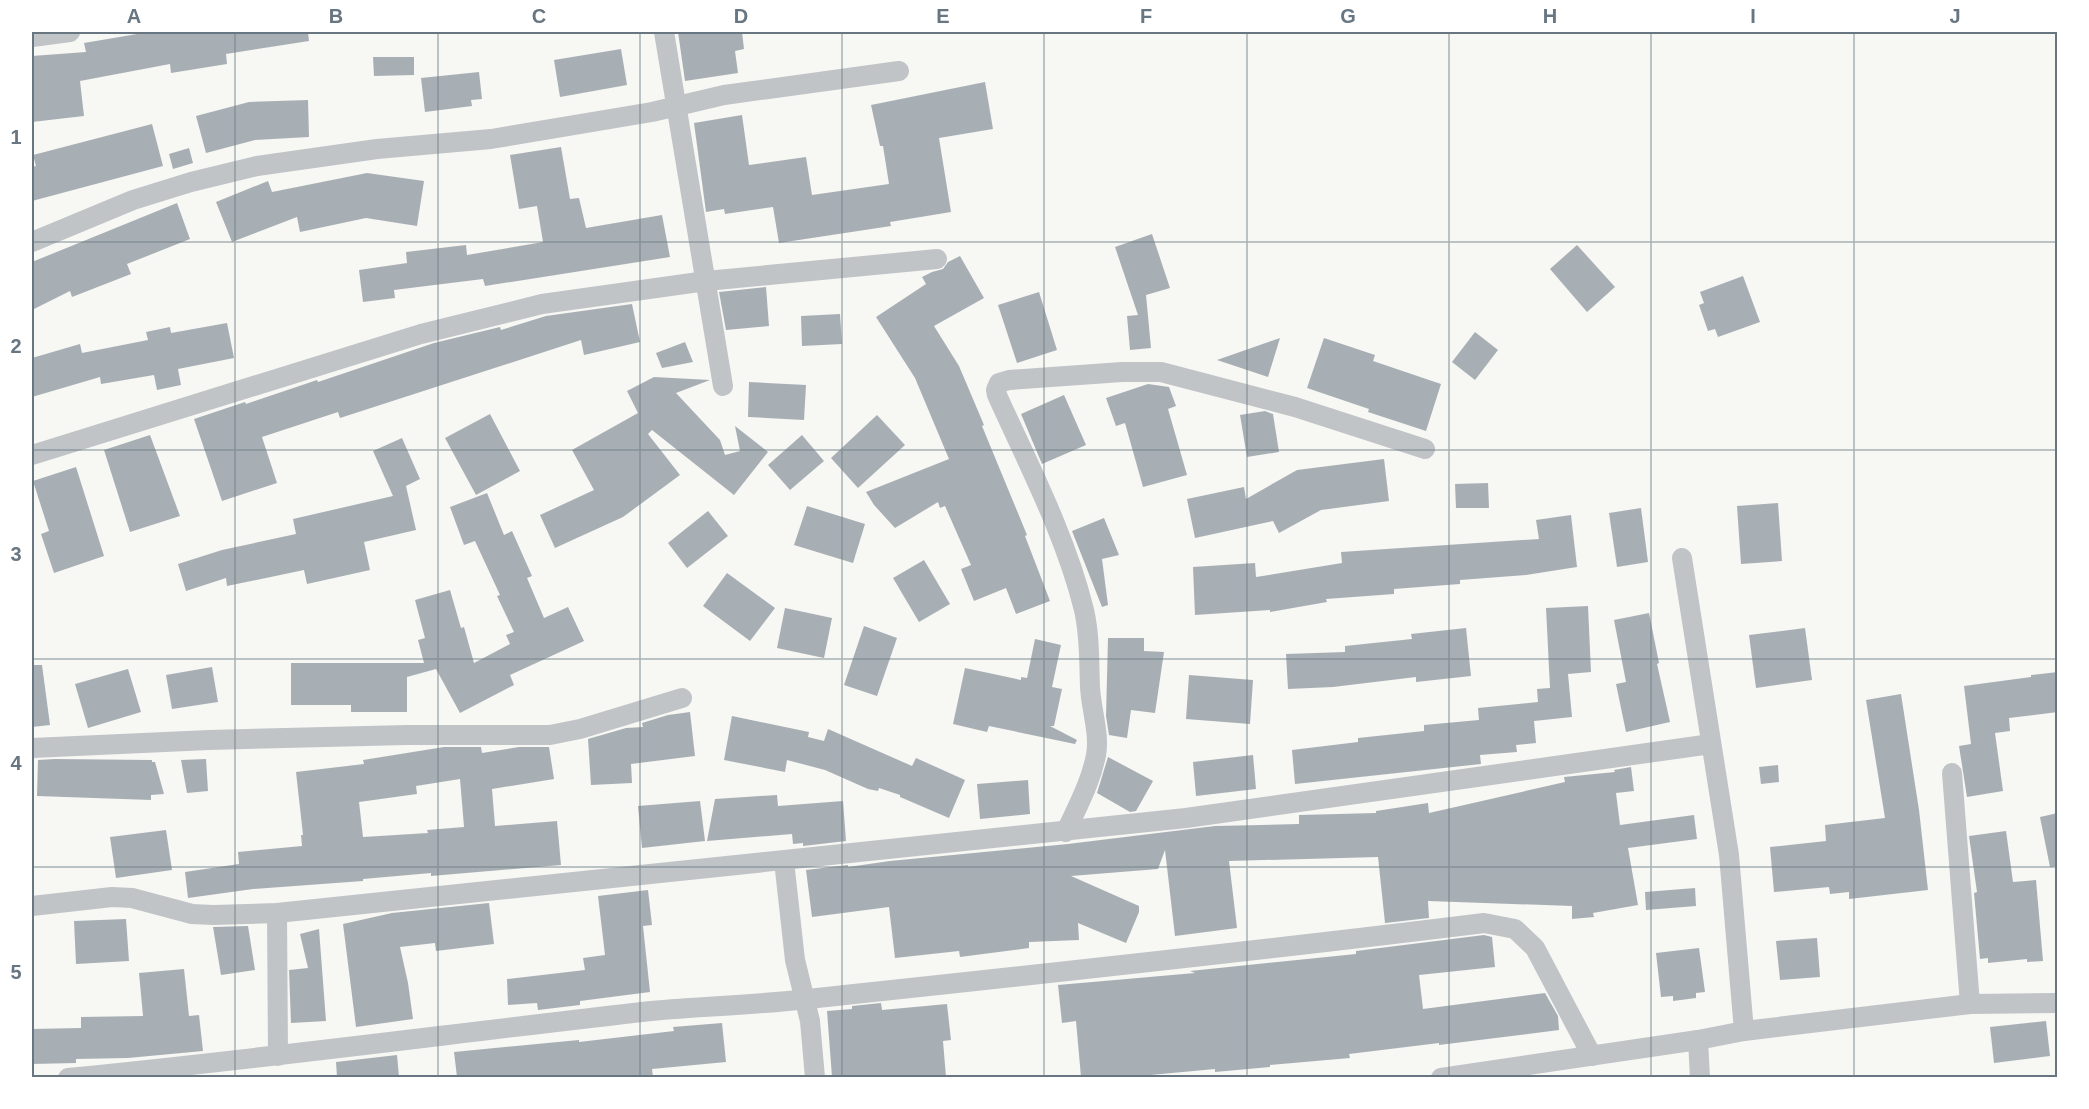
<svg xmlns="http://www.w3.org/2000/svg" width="2089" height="1109" font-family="Helvetica,sans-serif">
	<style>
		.building { fill: #a8afb4; fill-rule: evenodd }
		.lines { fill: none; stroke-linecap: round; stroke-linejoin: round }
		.minor { stroke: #c0c4c7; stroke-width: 20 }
		.grid { fill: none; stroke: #687682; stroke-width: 1.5; stroke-opacity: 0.55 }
		.neatline { fill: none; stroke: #687682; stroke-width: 2 }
		.grid-label { font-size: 20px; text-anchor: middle; font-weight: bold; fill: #687682 }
	</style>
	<rect width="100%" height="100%" fill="#f7f7f4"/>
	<!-- building -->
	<g class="building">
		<path d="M149,32H308L309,41L226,54L227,64L171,73L170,64L80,81L84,116L32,122V56L86,52L84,43Z"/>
		<path d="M678,32H742L744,49L735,51L738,73L685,81Z"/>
		<path d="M621,49L627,85L560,97L554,60Z"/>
		<path d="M373,57H414V75L374,76Z"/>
		<path d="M479,72L482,99L471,100L472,106L425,112L421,78Z"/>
		<path d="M985,82L993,129L939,138L951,212L890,222L891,226L779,243L773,207L725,214L724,209L706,212L694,123L742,115L749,165L806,157L812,195L889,184L883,146H880L871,105Z"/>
		<path d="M308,100L309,137L255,140L206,153L196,116L249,102Z"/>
		<path d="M152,124L163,166L32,201V167L36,166L33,155Z"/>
		<path d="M561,147L570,199L579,198L586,228L662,215L670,257L485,286L483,279L394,290L395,298L363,302L359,270L407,263L406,252L466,245L467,255L543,242L537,206L519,209L510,155Z"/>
		<path d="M189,148L193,163L173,169L169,154Z"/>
		<path d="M367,173L424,181L417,226L366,218L300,232L297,217L232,242L216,202L268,181L272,192Z"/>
		<path d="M177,203L190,239L127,264L131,274L72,297L70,291L32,310V262Z"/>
		<path d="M1152,234L1170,288L1146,295L1151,348L1130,350L1127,316L1138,315L1115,247Z"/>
		<path d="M1577,245L1615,287L1587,312L1550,269Z"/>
		<path d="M960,256L984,298L934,326L959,366L984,425L982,426L1027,535L1025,536L1050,601L1016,614L1006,588L974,601L961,569L971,565L945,506L940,508L938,502L895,528L874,505L866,492L949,459L915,378L876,317L926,284L922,277L932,272L943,269L948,262Z"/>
		<path d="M1743,276L1760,322L1718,337L1715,329L1708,331L1699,305L1704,303L1700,292Z"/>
		<path d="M766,287L769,326L726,330L719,292Z"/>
		<path d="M1039,292L1057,350L1017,363L998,305Z"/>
		<path d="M632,304L640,342L584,355L581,340L340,418L338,412L262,437L277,483L222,501L194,419L245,402L246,404L317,380L318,382L434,343L500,327L501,330L546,316Z"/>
		<path d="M840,314L842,344L802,346L801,316Z"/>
		<path d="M227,323L234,358L178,369L181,385L157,390L154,375L101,384L100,377L32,397V358L80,344L82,353L148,340L146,332L170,327L171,333Z"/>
		<path d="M1475,332L1498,350L1475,380L1452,362Z"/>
		<path d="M1280,338L1268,377L1217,360Z"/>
		<path d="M1324,338L1375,355L1373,361L1441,384L1426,431L1368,412L1369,409L1307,388Z"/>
		<path d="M685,342L693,362L662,368L656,353Z"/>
		<path d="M654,377L710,380L676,393L720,440L725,455L740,451L735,426L768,452L734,495L652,430L648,434L680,475L623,517L555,548L540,515L594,490L572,450L638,413L627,391Z"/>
		<path d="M749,382L806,385L804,420L748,417Z"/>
		<path d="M1148,384L1169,387L1176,406L1168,409L1187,475L1143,487L1125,423L1116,426L1106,398Z"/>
		<path d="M1064,395L1086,445L1042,464L1021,414Z"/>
		<path d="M1265,411L1273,414L1279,452L1247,457L1240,415Z"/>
		<path d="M490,414L520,471L476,495L445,438Z"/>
		<path d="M877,415L905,445L858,488L831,458Z"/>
		<path d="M150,435L180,516L130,532L104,450Z"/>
		<path d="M802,435L824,461L790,490L768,465Z"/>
		<path d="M402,438L420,479L406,486L416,530L364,542L370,570L307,584L304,570L227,586L226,578L186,591L178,564L222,550L296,534L293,519L393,496L373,451Z"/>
		<path d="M1384,459L1389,501L1321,510L1279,533L1273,521L1195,538L1187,499L1244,487L1246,499L1297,470Z"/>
		<path d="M76,467L104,556L54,573L41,534L49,531L33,481Z"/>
		<path d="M1488,483L1489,508H1456L1455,484Z"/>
		<path d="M487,493L504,535L512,531L532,576L527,578L544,618L568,607L584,641L510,675L514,685L460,713L436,669L407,677V712H351V705H291V663H424L418,640L425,638L415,600L450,590L461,628L464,627L474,663L510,644L506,635L514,632L497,596L500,595L475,541L464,545L450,507Z"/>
		<path d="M1778,503L1782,561L1741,564L1737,506Z"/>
		<path d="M807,506L865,524L853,563L794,545Z"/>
		<path d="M1641,508L1648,562L1617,567L1609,513Z"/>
		<path d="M708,511L728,536L687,568L668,543Z"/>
		<path d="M1571,515L1577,567L1526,575L1460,580V584L1394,589V594L1326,599L1327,602L1270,612V610L1195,615L1193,567L1255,563L1256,577L1342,563L1341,552L1539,539L1536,520Z"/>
		<path d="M1104,518L1119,555L1102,559L1108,605L1102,607L1072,531Z"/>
		<path d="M924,560L950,604L919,622L893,578Z"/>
		<path d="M727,573L775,608L750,641L703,606Z"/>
		<path d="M1588,606L1591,672L1568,674L1572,717L1534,721L1536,743L1516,745L1517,752L1480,755L1481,764L1295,784L1292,750L1358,742V738L1424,731V725L1479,720L1478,708L1538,702L1537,689L1550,688L1546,608Z"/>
		<path d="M785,608L832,618L824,658L777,648Z"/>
		<path d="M1649,613L1659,663L1657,664L1670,722L1626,732L1616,684L1626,682L1614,620Z"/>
		<path d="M864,626L897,638L877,696L844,685Z"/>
		<path d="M1466,628L1471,676L1416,682V677L1333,687L1288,689L1286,654L1345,652V646L1412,639L1411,634Z"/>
		<path d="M1805,628L1812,680L1756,688L1749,635Z"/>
		<path d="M1108,638H1144V651L1164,652L1155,713L1131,710L1127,738L1109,735L1106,716Z"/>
		<path d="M1035,639L1061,645L1052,687L1062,689L1054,726H1050L1077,740L1075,744L989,726L987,732L953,724L965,668L1021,680V677L1027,678Z"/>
		<path d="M32,665H42L50,725L32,727Z"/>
		<path d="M212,667L218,702L172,709L166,675Z"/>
		<path d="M128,669L141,712L88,728L75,684Z"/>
		<path d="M2058,672V712L2009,718L2010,731L1995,733L2003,791L1967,797L1959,746L1971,744L1964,686L2031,677V675Z"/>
		<path d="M1189,675L1253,680L1250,724L1186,719Z"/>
		<path d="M1901,694L1919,810L1928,890L1849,899V892L1830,894L1829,887L1774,892L1770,847L1826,841L1825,825L1885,818L1866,700Z"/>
		<path d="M690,712L695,756L631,764L632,783L591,785L588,739L626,728L643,727L642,723L668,715Z"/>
		<path d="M732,716L809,732L808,737L824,741L828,729L912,766L916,758L965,780L949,818L900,797V795L879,788L878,791L868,789L825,770L787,760L785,772L724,760Z"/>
		<path d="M444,747H481L482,753L519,747H549L554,779L492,789L495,826L557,821L561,865L431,876V873L363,879V881L253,889L188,898L185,872L239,864L238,852L302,846L301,835H303L296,772L364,764L363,760ZM460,779L464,827L427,830L428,833L363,837L359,802L417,794L416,786Z"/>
		<path d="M1253,755L1256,789L1196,796L1193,762Z"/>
		<path d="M1108,757L1153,781L1136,811L1130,812L1097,793Z"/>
		<path d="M55,759L152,760V762H155L164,794L151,795V800L37,796L38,760Z"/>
		<path d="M206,759L208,791L187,793L181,760Z"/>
		<path d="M1778,765L1779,782L1761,784L1759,767Z"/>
		<path d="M1631,767L1634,791L1616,793L1620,825L1694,815L1697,839L1628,848L1638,905L1593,913L1594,917L1572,919V906L1428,901L1429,918L1385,923L1378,857L1229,861L1237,928L1175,936L1165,850L1158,869L1071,876L1139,906V912L1126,943L1078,923L1079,940L1029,942V948L960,957L959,951L895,958L889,907L812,917L806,870L848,865V867L890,861L1068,844L1215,826L1299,824V815L1376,813V811L1428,803L1429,813L1565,782L1564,777L1615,772L1614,770Z"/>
		<path d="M1028,780L1030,814L980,819L977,784Z"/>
		<path d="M777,795L778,806L843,801L846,841L803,846V843L793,844L792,834L707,841L715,799Z"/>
		<path d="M700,801L705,841L642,848L638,806Z"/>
		<path d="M2058,813V866L2050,867L2040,817Z"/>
		<path d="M166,830L172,870L116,878L110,837Z"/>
		<path d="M2006,831L2013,882L2036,880L2043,961L2027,962V959L1988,963V958L1980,959L1974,893L1977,892L1969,836Z"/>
		<path d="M1695,888L1696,906L1646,910L1645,892Z"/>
		<path d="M648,890L652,925L643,926L650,992L580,1001V1005L538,1010L537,1003L508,1005L507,979L585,970L583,958L605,955L598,896Z"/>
		<path d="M489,903L494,944L436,951L435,943L400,947L408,983L413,1019L356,1027L343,924L392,913Z"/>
		<path d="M126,919L129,961L76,964L74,921Z"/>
		<path d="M248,926L255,970L221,975L213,927Z"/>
		<path d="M319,929L326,1021L291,1023L289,970L308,968L300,934Z"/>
		<path d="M1484,935L1492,937L1495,967L1419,975L1423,1009L1545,993L1558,1016L1559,1030L1439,1045V1043L1349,1054L1350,1058L1270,1065V1067L1215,1072V1069L1129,1077H1081L1076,1021L1062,1023L1058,985L1195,973L1190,971L1356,954V951Z"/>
		<path d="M1817,938L1820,977L1780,980L1776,941Z"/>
		<path d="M1699,948L1705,992L1696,993V998L1673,1001V996L1661,997L1656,953Z"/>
		<path d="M184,969L189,1016L199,1015L203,1051L128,1058L76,1059V1063L32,1064V1029L81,1028V1017L143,1016L139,973Z"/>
		<path d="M881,1003L882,1010L947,1004L951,1040L943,1041L946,1077H832L827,1011L852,1009V1006Z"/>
		<path d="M2046,1021L2050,1056L1994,1063L1990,1027Z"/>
		<path d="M722,1023L726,1062L652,1069L653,1077H457L454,1052L579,1040V1042L674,1031L673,1027Z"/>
		<path d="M397,1055L399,1077H337L336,1062Z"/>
	</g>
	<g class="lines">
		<!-- minor -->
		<g class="minor">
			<path d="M664,32L723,386"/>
			<path d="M32,37L70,32"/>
			<path d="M32,242L133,200L191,182L257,166L377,149L491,139L652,112L724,95L899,71"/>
			<path d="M32,455L421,334L542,304L706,281L937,259"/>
			<path d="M1682,558L1729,855L1744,1031"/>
			<path d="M32,748L209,740L407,735H550L580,729L682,698"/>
			<path d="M1952,773L1970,1004"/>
			<path d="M1066,832C1077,807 1091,782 1096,755C1100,734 1091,709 1090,687C1089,662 1090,636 1084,610C1066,536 1028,464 997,395L996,390L999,383L1009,380L1122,372H1161L1295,407L1425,449"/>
			<path d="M784,861L795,960L810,1021L815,1078"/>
			<path d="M32,906L112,897L132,898L192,914L213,915L277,913L1186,818L1711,744"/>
			<path d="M277,913L278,1056"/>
			<path d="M1698,1040L1700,1078"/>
			<path d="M68,1078C263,1059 457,1033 651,1011C703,1006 756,1005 808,999C1034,975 1259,951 1484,923L1515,929L1535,948L1592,1056"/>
			<path d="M1441,1078L1698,1040L1744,1031L1970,1004L2058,1003"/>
		</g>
	</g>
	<!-- grid -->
	<path class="grid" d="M235,32V1078M438,32V1078M640,32V1078M842,32V1078M1044,32V1078M1247,32V1078M1449,32V1078M1651,32V1078M1854,32V1078M32,242H2058M32,450H2058M32,659H2058M32,867H2058"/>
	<!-- border -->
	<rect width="2089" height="1109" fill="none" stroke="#ffffff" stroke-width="66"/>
	<rect x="33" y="33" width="2023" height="1043" class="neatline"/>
	<g class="grid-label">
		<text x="134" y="23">A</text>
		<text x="336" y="23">B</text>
		<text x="539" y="23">C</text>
		<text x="741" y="23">D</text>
		<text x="943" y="23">E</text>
		<text x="1146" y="23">F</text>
		<text x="1348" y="23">G</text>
		<text x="1550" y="23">H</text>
		<text x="1753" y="23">I</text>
		<text x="1955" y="23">J</text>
		<text x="16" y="144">1</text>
		<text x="16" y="353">2</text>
		<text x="16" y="561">3</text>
		<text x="16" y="770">4</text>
		<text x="16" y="979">5</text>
	</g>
</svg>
